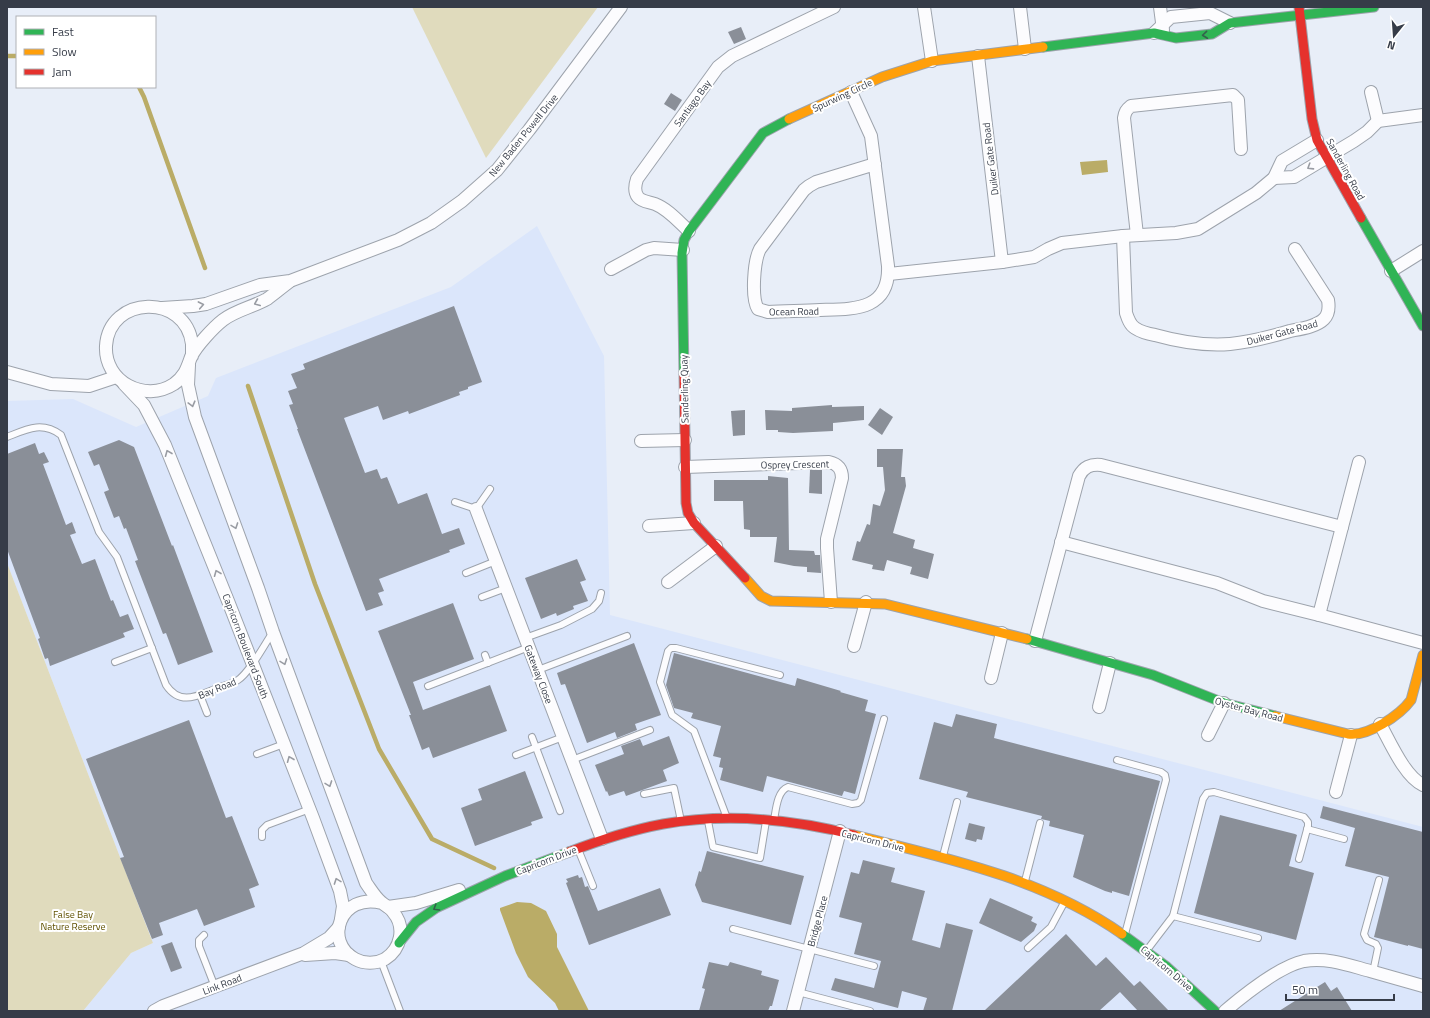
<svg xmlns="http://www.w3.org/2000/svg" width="1430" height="1018" font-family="'Titillium Web',sans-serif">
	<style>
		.built { fill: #dbe6fb }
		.green { fill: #e0dbbd }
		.water { fill: #baac67 }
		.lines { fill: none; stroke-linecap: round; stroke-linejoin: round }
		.stream { stroke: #baac67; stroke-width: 4.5 }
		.building { fill: #8a8f98 }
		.lane-casing { stroke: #9da3ac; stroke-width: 8 }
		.street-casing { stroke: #9da3ac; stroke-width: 14 }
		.fast-casing { stroke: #9da3ac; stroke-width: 11 }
		.slow-casing { stroke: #9da3ac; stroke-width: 11 }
		.jam-casing { stroke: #9da3ac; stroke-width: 11 }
		.lane { stroke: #fcfcfe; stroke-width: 6 }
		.street { stroke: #fcfcfe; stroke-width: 12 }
		.fast { stroke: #30b455; stroke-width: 9 }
		.slow { stroke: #ff9f0a; stroke-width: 9 }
		.jam { stroke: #e5322d; stroke-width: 9 }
		.oneway { stroke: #34604c }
		.oneway2 { stroke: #999ca3 }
		.labels { text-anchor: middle; stroke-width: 4; stroke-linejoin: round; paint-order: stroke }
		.street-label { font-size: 10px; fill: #363c48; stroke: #fff }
		.park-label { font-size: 10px; fill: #605100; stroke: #fff }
	</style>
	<rect width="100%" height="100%" fill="#e8eef8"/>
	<!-- built -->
	<path class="built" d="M537,226L604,356L610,615L1423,827V1011H83L131,953L153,943L7,563V401L73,399L136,427L208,396L216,378L451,287Z"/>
	<!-- green -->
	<g class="green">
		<path d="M412,7H598L486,158Z"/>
		<path d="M7,563L153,943L131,953L83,1011H7Z"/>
	</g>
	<!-- water -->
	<g class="water">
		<path d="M1107,160L1108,172L1082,175L1080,162Z"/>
		<path d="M517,902L531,903L546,911L557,934V947L589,1011H559L555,1003L528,977L516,953L500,910V908Z"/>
	</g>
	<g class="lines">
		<!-- stream -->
		<g class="stream">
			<path d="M7,56H17"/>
			<path d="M139,87L144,97L205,268"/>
			<path d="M248,386L315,584L379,749L432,839L494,868"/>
		</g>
	</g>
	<!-- building -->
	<g class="building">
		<path d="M741,27L746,39L734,44L728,32Z"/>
		<path d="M671,93L682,100L675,111L664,104Z"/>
		<path d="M454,306L482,382L468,387V389L459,392L460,395L409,414L408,411L383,420L378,406L344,418L365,473L377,469L381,479L387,477L398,504L427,493L442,534L459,528L465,544L449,550L450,552L379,579L384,591L378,593L383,605L366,611L297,429H298L289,405L293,404L288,391L297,388L291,374L305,369L303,364Z"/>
		<path d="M832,405V407L864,406V420L833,423V431L793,433L778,432V430H766L765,410L792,411V408Z"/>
		<path d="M880,408L893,417L882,435L868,425Z"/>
		<path d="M745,410V435L733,436L731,411Z"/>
		<path d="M119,440L134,447L172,546L173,545L213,652L178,665L166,633L163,634L135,561L138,560L126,528L124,529L119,516L114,518L104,492L109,490L99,464L94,466L88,452Z"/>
		<path d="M35,443L39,454L44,452L49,462L43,464L66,525L72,522L76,533L70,535L82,564L95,559L111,601L113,600L120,617L128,614L134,629L123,633L125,637L50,666L48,658L45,659L38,639L40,638L7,549V454Z"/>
		<path d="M877,449H903L901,477H905L906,486L893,533L915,540L913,548L934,554L928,579L910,574L912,567L887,560L884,571L872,569L873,565L852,560L857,541L860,542L867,524L870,525L873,504L880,506L885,490L883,467H877Z"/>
		<path d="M810,470H822V494L809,493Z"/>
		<path d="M768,476L788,478L789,550L814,551L815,555H820L821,573L807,572V567L794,566L774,562L777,537H750V530L744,529L743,501H714V480H768Z"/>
		<path d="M577,559L586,580L580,582L588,601L573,606L574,609L557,616L556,613L541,619L525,578Z"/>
		<path d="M453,603L474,659L413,682L423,710L490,685L507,731L433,758L429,747L422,750L409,715H411L378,631Z"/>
		<path d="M634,643L661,715L635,724L637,730L617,738L615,732L587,743L565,684L561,685L557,673Z"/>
		<path d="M674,653L795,686L797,678L841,691L840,692L868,700L865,711L876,714L855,794L844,791L842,796L767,776L763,792L720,780L723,768L719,767L721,758L713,756L721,726L691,718L693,713L674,708L666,685Z"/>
		<path d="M956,714L997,724L994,738L1160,781L1129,896L1112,891V893L1105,891L1073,877L1084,835L1049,826L1050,821L1041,819L1042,816L966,797L968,792L919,779L934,722L952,727Z"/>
		<path d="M189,720L226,818L232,816L259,885L249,889L255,907L204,926L197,909L159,923L163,935L152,939L120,858L124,857L86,759Z"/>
		<path d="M669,736L679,763L663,770L667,781L626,796L624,791L609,796L607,791L606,792L595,765L624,754L621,746L640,739L643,746Z"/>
		<path d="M525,771L543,818L531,822L532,825L475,846L461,808L482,800L478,789Z"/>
		<path d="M1323,806L1423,832V949L1408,945V946L1374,937L1389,877L1345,866L1355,828L1320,818Z"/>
		<path d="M1220,815L1295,834L1297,835L1289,866L1314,873L1296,940L1194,913Z"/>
		<path d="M969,823L985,827L982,840L977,839L976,842L965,839Z"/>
		<path d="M707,851L804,876L791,925L702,902L695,885L699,871L701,872Z"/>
		<path d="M863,860L895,868L891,882L925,891L912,940L940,948L946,923L973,930L952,1011H923L927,998L902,991L898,1008L831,990L835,978L874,988L881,961L854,954L862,923L839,917L851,872L859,874Z"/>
		<path d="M578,875L579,878L582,877L585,887L588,886L598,911L660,888L671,915L589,945L566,883L568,882L566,879Z"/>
		<path d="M990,898L1033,917L1031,921L1037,924L1034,931L1021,942L979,923Z"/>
		<path d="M1066,934L1096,966L1106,957L1134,986L1140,981L1169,1011H1138L1120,992L1099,1011H984Z"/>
		<path d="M172,942L182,968L171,972L161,946Z"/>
		<path d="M709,962L728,966L730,962L762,971L761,975L779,980L772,1006H770L768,1011H699L705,989L702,988Z"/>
		<path d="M1325,982L1331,991L1337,987L1352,1011H1279Z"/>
	</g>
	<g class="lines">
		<!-- lane casing -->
		<g class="lane-casing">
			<g id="lane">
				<path d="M7,437C27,429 42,421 61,435L99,532L117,557L166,685C180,706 197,696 215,689C222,686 232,684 238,680C250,672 264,645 273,632"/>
				<path d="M455,502L476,509L490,489"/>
				<path d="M466,573L496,561"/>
				<path d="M482,597L506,588"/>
				<path d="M525,638L561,625L592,609L599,601L601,593"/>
				<path d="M485,655L488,663"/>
				<path d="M115,662L152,648"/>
				<path d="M538,670L627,636"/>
				<path d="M428,686L529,647"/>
				<path d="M200,695L207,713"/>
				<path d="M532,737L560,811"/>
				<path d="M257,754L284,744"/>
				<path d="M516,755L563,737"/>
				<path d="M572,760L650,730"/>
				<path d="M1117,760L1161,772L1165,775L1166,780L1125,934"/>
				<path d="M644,794L674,788L681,821"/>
				<path d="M727,818L694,731L672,715L660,682L668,651L671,648H676L780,675"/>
				<path d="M774,820C776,810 777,791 788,787L852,804L858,803L861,800L884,719"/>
				<path d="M708,821L713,847L760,858L766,821"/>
				<path d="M1307,829L1344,839"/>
				<path d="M262,837V830L267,825L310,809"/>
				<path d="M578,849L593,886"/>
				<path d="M943,856L957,802"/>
				<path d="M1025,881L1040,823"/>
				<path d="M1173,916L1258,938"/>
				<path d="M733,929L874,966"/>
				<path d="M204,935L199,940V946L215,987"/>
				<path d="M1028,948L1051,927L1065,901"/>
				<path d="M1147,950L1173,916L1203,799L1207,793L1214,792L1304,817L1308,822V826L1299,859"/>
				<path d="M381,961L400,1011"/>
				<path d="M1373,972L1378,948L1376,944L1367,940L1364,934L1379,880"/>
				<path d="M798,992L870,1011"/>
			</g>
		</g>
		<!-- street casing -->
		<g class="street-casing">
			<g id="street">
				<path d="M924,7L932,61"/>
				<path d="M1020,7L1025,49"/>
				<path d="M1160,7L1163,30"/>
				<path d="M1154,33L1171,17L1210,13L1230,23"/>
				<path d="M978,56L1002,262L1034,257L1048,249L1062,243L1123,236L1176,233L1198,229L1256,193L1274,178L1282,161L1317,140"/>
				<path d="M851,92L871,136L888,266C890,311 853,309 820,310C803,311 785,311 768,312L758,309C751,298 754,260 760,249L804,190L809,186L816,182L875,164"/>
				<path d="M1371,92L1378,121"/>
				<path d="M1274,178L1294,177L1354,141L1367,132L1378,121L1423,115"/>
				<path d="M689,231C679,222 668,209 655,204C650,202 642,202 638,197C634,192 635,185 637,179L718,67L732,56L834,7"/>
				<path d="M1137,235L1124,118C1125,112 1126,110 1131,106L1233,95L1238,100L1241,149"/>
				<path d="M1123,236L1126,313C1128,319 1130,325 1135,328C1141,332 1149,334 1155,335C1180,342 1205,346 1230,344C1251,342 1270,337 1290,331C1300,329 1316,327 1324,319C1329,314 1329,306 1328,300L1295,249"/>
				<path d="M611,269L646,250L654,248L683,250"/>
				<path d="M1391,271L1423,251"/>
				<path d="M889,274L1002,262"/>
				<path d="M162,308L193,306L206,304L260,285L290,281L398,240L431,223L462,201L497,170L529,130L621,7"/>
				<path d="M192,356C192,352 192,347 192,344C186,293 109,295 106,346C104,382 145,403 174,384C185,376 187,368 191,357C196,346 214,327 223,320C236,310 253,307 267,299C274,294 281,288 289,282"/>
				<path d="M189,365L188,385L195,417L258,588L273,632L366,883C371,890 375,897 381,902C385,906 390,907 393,912C406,927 401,949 385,959C376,964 364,964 355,959C323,942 340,892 382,903"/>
				<path d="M7,372L51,384L89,386L116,377"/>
				<path d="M124,384L144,405L165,445L228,601L313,818L340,891L343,906L341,919"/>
				<path d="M641,441L685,440"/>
				<path d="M685,467L829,462C838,464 842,469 842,478L827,539V548L831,602"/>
				<path d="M476,509L602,839"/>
				<path d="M649,526L694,523"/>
				<path d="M1061,542L1217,583L1263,601L1319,615L1423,643"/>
				<path d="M668,582L716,546"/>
				<path d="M1319,615L1359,462"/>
				<path d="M1035,641L1079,476C1084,467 1090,464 1101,465L1342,527"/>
				<path d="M854,646L866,602"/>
				<path d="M991,678L1002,633"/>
				<path d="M1099,707L1110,663"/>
				<path d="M1380,724C1390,742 1405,777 1423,785"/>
				<path d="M1208,735L1224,703"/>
				<path d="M1336,792L1351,735"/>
				<path d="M388,907L416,903L459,890"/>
				<path d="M305,955L335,953L349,955"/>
				<path d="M154,1011L163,1006L304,953L329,938L339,927"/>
				<path d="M793,1011L840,831"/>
				<path d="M1225,1011C1244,995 1280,966 1304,961C1327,957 1348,965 1370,971C1388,976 1405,981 1423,986"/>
			</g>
		</g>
		<!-- fast casing -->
		<g class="fast-casing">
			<g id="fast">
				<path d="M1043,47L1154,33L1176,38L1212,34L1230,23L1374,7"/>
				<path d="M1361,218L1423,326"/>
				<path d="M684,373L682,253L684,240L689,231L763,133L789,119"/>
				<path d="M1027,639L1153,675L1224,703L1275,716"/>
				<path d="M1122,934L1167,967L1215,1011"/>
				<path d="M399,943L416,922L436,908L505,876L569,852"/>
			</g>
		</g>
		<!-- slow casing -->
		<g class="slow-casing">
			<g id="slow">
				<path d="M789,119L882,77L932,61L1043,47"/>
				<path d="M745,578L761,596L771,601L885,604L1027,639"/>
				<path d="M1275,716L1348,734C1368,737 1400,715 1411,700L1423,655"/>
				<path d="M854,835C947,858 1042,878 1122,934"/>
			</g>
		</g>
		<!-- jam casing -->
		<g class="jam-casing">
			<g id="jam">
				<path d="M1299,7L1312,119L1317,140L1361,218"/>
				<path d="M684,373L686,503L688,513L694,523L745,578"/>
				<path d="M569,852C600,840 631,830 663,824C727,813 792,819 854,835"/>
			</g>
		</g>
		<!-- lane -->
		<use href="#lane" class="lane"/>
		<!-- street -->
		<use href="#street" class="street"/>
		<!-- fast -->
		<use href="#fast" class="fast"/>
		<!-- slow -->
		<use href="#slow" class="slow"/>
		<!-- jam -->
		<use href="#jam" class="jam"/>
	</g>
	<!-- one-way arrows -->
	<defs><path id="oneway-chevron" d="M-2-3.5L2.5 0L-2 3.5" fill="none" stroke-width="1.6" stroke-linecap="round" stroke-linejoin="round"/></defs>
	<g class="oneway">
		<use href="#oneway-chevron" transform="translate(1205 35) rotate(174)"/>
		<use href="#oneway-chevron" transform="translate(436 908) rotate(149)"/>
	</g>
	<g class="oneway2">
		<use href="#oneway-chevron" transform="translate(1310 167) rotate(148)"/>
		<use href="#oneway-chevron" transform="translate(257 303) rotate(157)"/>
		<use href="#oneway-chevron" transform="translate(201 305) rotate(-11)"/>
		<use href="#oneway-chevron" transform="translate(192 404) rotate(75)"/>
		<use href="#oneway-chevron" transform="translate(168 453) rotate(-112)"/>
		<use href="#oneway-chevron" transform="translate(235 526) rotate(70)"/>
		<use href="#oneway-chevron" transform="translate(217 573) rotate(-112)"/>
		<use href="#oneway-chevron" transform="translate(284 662) rotate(70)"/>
		<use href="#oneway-chevron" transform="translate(290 759) rotate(-112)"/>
		<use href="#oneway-chevron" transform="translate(329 784) rotate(70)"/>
		<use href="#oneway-chevron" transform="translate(337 881) rotate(-110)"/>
	</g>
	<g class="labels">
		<!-- street labels -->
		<g class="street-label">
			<text transform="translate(842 95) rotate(-25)" y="4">Spurwing Circle</text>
			<text transform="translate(692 103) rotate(-54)" y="4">Santiago Bay</text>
			<text transform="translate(523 135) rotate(-51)" y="4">New Baden Powell Drive</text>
			<text transform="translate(990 159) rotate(-97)" y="4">Duiker Gate Road</text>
			<text transform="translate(1346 169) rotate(61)" y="4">Sanderling Road</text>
			<text transform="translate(794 311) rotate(-1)" y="4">Ocean Road</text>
			<text transform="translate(1282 332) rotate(-15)" y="4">Duiker Gate Road</text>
			<text transform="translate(684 389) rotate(-91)" y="4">Sanderling Quay</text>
			<text transform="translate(795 464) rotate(-1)" y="4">Osprey Crescent</text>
			<text transform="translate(246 646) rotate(69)" y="4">Capricorn Boulevard South</text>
			<text transform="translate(539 674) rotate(69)" y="4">Gateway Close</text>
			<text transform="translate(217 688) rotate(-22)" y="4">Bay Road</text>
			<text transform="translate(1249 709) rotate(15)" y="4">Oyster Bay Road</text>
			<text transform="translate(873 840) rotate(14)" y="4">Capricorn Drive</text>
			<text transform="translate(546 860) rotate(-21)" y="4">Capricorn Drive</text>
			<text transform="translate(817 921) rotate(-75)" y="4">Bridge Place</text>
			<text transform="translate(1167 968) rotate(40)" y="4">Capricorn Drive</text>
			<text transform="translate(222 984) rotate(-21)" y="4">Link Road</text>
		</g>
		<!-- park labels -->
		<g class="park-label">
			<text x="73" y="918">False Bay<tspan x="73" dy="12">Nature Reserve</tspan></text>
		</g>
	</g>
	<!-- border -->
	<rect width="1430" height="1018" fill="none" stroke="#363c48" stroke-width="16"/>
	<!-- legend -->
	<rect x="16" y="16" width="140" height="72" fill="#ffffff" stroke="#afb1b6"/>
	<rect x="24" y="29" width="20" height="6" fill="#30b455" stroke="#afb1b6"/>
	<text x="52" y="36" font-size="12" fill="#363c48">Fast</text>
	<rect x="24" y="49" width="20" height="6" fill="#ff9f0a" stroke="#afb1b6"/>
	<text x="52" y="56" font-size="12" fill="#363c48">Slow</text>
	<rect x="24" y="69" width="20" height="6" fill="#e5322d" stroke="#afb1b6"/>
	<text x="52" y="76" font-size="12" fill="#363c48">Jam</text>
	<!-- north arrow -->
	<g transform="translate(1394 36) rotate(197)" stroke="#ffffff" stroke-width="3" paint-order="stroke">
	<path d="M0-3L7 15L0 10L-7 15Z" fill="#363c48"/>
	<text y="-6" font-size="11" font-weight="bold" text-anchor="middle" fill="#363c48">N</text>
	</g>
	<!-- scale -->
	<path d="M1286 994v6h108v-6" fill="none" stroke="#363c48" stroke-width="2"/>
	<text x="1292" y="994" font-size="12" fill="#363c48" stroke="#ffffff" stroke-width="3" paint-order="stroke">50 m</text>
</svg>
